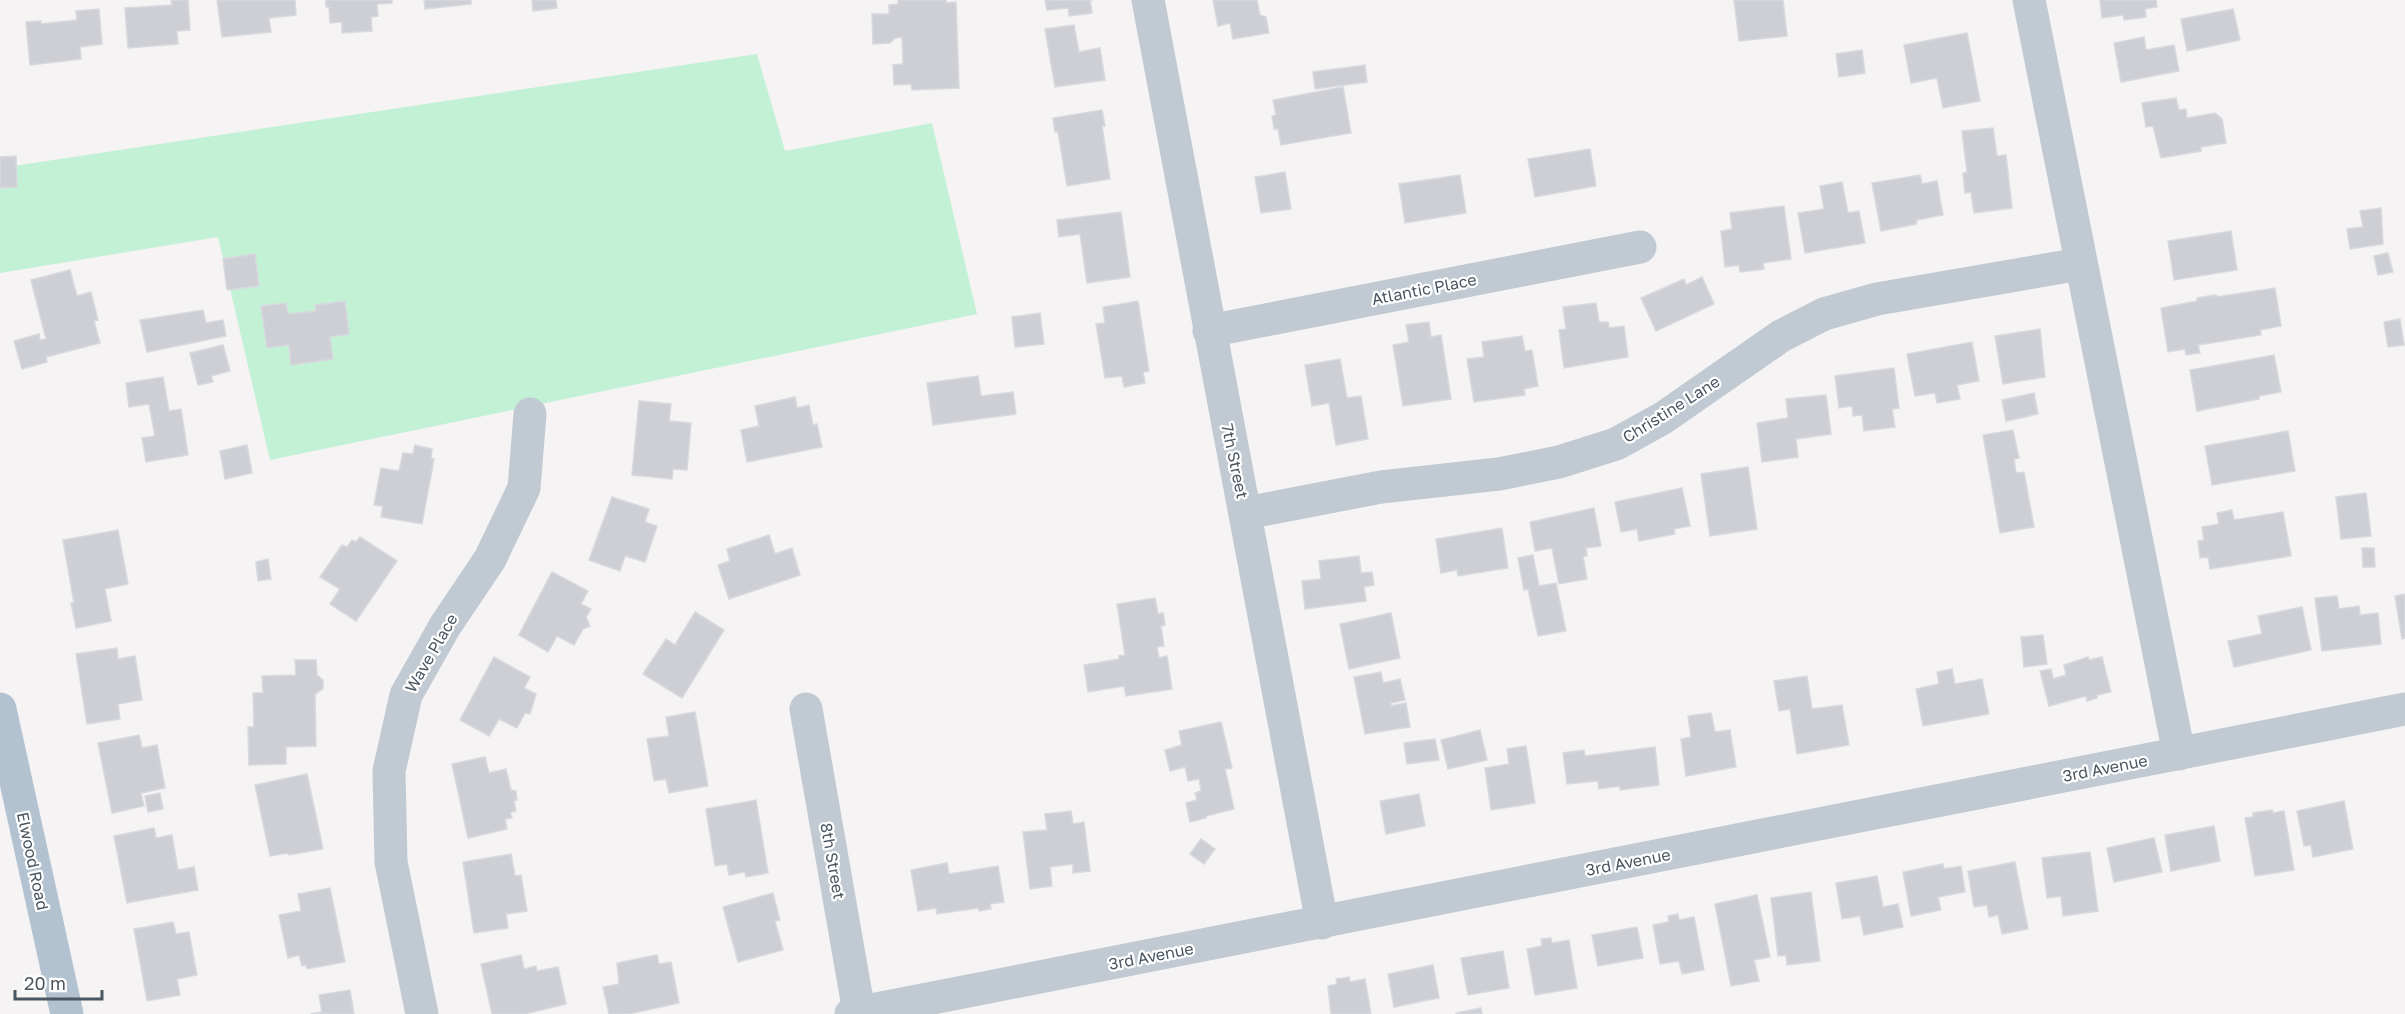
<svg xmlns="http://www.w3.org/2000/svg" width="2405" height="1014" font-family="'Golos Text',sans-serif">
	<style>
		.green { fill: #c3f1d5 }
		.building { fill: #cdcfd5; stroke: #d7d9de; stroke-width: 1.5 }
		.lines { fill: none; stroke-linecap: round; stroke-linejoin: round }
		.minor { stroke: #c1cad2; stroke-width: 33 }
		.major { stroke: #b3c2d1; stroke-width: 33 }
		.labels { text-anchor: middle; stroke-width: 4.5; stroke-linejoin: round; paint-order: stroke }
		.street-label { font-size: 16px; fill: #4a5661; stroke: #fff }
	</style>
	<rect width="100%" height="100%" fill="#f5f3f3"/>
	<!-- green -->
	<path class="green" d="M757,54L785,151L932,123L977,314L270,460L218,237L0,273V168Z"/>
	<!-- building -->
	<g class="building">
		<path d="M171,0H188L190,30L177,31L178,44L128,48L125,8L172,5Z"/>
		<path d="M217,0H295L296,15L269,18L271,32L222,37Z"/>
		<path d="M326,0H392V3L377,4L378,16L371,17L372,31L342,33V22L330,23L329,7H326Z"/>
		<path d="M424,0H471V4L425,9Z"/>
		<path d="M532,0H556L557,8L533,11Z"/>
		<path d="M898,0H946V3L956,2L959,88L912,90L911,84L894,85L893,65L903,64L902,37L895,38L890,43L873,44L872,14H889V5L898,4Z"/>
		<path d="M1045,0H1093H1090L1092,13L1069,16L1068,8L1047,10Z"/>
		<path d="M1213,0H1257L1260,15L1266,17L1269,33L1233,39L1230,23L1218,26Z"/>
		<path d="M1734,0H1783L1787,36L1739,41Z"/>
		<path d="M2100,0H2156L2157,7L2145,9L2146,17L2124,20L2123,15L2102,18Z"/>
		<path d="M99,9L102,44L80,47L81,59L30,65L26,22L41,21V24L77,20L76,11Z"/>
		<path d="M2233,9L2240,40L2187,51L2181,19Z"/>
		<path d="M1074,25L1079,52L1100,48L1105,80L1055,87L1045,29Z"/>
		<path d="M1967,33L1980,101L1943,108L1937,78L1911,83L1904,45Z"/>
		<path d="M2144,37L2146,50L2174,45L2179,71L2121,82L2114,43Z"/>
		<path d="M1862,50L1865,73L1839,77L1836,54Z"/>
		<path d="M1365,65L1367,82L1315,89L1313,72Z"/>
		<path d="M1343,87L1351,133L1281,145L1278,129H1274L1272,116L1276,115L1273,100Z"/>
		<path d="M2176,98L2179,110L2186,109L2187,118L2215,113L2222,119L2226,143L2201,147V151L2161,158L2153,126L2146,127L2142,103Z"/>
		<path d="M1102,110L1105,126H1102L1110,179L1067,186L1058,132H1055L1053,118Z"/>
		<path d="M1993,128L1997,156L2006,155L2012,208L1974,213L1971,192L1965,193L1963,173L1967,172L1962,131Z"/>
		<path d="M1590,149L1596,186L1535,197L1528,159Z"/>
		<path d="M16,156L17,187L0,188V157Z"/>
		<path d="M1285,172L1291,209L1261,213L1255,177Z"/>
		<path d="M1460,175L1466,213L1405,223L1399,184Z"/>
		<path d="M1920,175L1922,184L1937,181L1943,215L1917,220L1916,224L1881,231L1872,183Z"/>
		<path d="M1842,182L1848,213L1859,211L1865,243L1805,253L1798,213L1824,209L1820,186Z"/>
		<path d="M1784,206L1791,259L1763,263L1764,269L1740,272L1739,265L1725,267L1721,231L1732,229L1730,213Z"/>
		<path d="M2381,208L2383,244L2350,249L2347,229L2363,227L2360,211Z"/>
		<path d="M1121,212L1130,277L1087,283L1080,234L1059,237L1057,220Z"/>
		<path d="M2231,231L2237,270L2174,280L2168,241Z"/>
		<path d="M2388,253L2393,272L2378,275L2374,256Z"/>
		<path d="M255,254L259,286L227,290L223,259Z"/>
		<path d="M70,270L77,296L91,292L98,320L94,321L100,343L46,357L47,362L22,369L14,341L39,334L40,340L46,339L31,280Z"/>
		<path d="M1702,277L1714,304L1656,331L1641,298L1684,279L1686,285Z"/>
		<path d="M2275,288L2281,326L2260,330L2261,335L2198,345L2200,353L2186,355L2185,349L2168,352L2161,308L2197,301V298L2216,295V297Z"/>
		<path d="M345,301L349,334L330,337L333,359L291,365L289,345L267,348L261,306L286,303L288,314L316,311L315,305Z"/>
		<path d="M1138,301L1149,371L1143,372L1145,383L1124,387L1122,376L1105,378L1096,324L1105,323L1103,307Z"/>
		<path d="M1596,303L1599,322H1608L1609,328L1624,326L1628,357L1564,368L1559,330L1566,329L1563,307Z"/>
		<path d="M203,310L206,323L223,320L226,336L147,352L140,320Z"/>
		<path d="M1040,313L1044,344L1015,347L1012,317Z"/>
		<path d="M2400,319L2404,345L2388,347L2384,322Z"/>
		<path d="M1429,322L1431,337L1441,335L1451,399L1403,406L1393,345L1409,342L1406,325Z"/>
		<path d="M2040,329L2045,377L2003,384L1995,336Z"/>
		<path d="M1522,336L1525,351L1532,350L1538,386L1524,389L1525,395L1474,402L1467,359L1484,357L1482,342Z"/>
		<path d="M1972,342L1979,381L1957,385L1960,399L1937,403L1935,393L1915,396L1907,354Z"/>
		<path d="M223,345L230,371L211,376L213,382L198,385L190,353Z"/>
		<path d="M2274,355L2281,392L2259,396V399L2197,411L2190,370Z"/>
		<path d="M1340,359L1347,398L1361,396L1368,439L1336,445L1329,403L1312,406L1305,365Z"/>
		<path d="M1894,368L1899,408L1892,409L1895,427L1864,431L1862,415L1853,416L1852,406L1839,408L1835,376Z"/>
		<path d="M978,376L981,396L1013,392L1016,414L933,425L927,383Z"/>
		<path d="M163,377L169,411L181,409L188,455L146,462L142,438L155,436L149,404L129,407L126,383Z"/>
		<path d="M2034,393L2038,414L2006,421L2002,400Z"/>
		<path d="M1826,395L1831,434L1796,439L1798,457L1762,462L1757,423L1788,418L1786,399Z"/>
		<path d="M795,397L797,408L809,405L813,425L817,424L822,447L747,462L741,430L759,426L755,406Z"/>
		<path d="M639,401L671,404L669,421L691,423L687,470L673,469L672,479L632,475Z"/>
		<path d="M2013,430L2019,458L2014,459L2016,473L2024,472L2034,527L2000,533L1983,435Z"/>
		<path d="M2288,431L2295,471L2212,485L2205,446Z"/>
		<path d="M247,445L252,473L225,479L220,451Z"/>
		<path d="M415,445L432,449L431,458L434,459L422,524L381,517L383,506L374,505L381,468L399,471L403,453L413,454Z"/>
		<path d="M1748,467L1757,529L1710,536L1701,474Z"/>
		<path d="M1682,488L1690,526L1674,529L1675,534L1639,541L1637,529L1621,532L1615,502Z"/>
		<path d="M2366,493L2371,536L2341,539L2336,497Z"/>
		<path d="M612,497L649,509L645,522L657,526L645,562L625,556L620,571L589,560Z"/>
		<path d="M1594,508L1601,546L1586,548L1587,556H1583L1587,579L1559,584L1552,548L1535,551L1530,522Z"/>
		<path d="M2232,510L2234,520L2283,512L2291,556L2210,569L2208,557L2200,558L2198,541L2204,540L2202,527L2219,524L2217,513Z"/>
		<path d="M1502,528L1508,568L1458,576L1457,570L1441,573L1436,539Z"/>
		<path d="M118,530L128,584L105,589L111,621L76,628L71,603H74L63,540Z"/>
		<path d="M769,535L775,554L792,548L800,575L729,599L718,565L730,561L727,549Z"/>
		<path d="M360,537L397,561L356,621L330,604L340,589L320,577L342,545L347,547L352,540L356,542Z"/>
		<path d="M2362,548H2374L2375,567H2363Z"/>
		<path d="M1533,555L1539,586L1556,583L1566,631L1538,636L1528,589L1524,590L1518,558Z"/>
		<path d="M1359,556L1361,573L1372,572L1374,585L1364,587L1366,601L1305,609L1302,581L1321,579L1319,561Z"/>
		<path d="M268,559L271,579L258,581L256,562Z"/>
		<path d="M552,572L588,591L581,604L591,609L586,617L590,626L583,629L574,645L557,636L548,652L519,635Z"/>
		<path d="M2405,594V638L2402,639L2395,596Z"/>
		<path d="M2337,596L2339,609L2359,606L2360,615L2378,613L2381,644L2322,651L2315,598Z"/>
		<path d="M1155,598L1158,614L1163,613L1165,625L1161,626L1164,646L1157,647L1159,658L1167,656L1172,689L1126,696L1124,686L1088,692L1084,665L1119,659V656L1125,655L1117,604Z"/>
		<path d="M2302,607L2311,650L2234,667L2228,641L2262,634L2258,616Z"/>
		<path d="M695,612L724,630L682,698L643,674L666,639L675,645Z"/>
		<path d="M1391,613L1400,658L1349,669L1340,624Z"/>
		<path d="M2043,635L2047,664L2024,667L2021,637Z"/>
		<path d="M117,648L118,659L135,656L142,700L118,704L120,719L87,724L76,654Z"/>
		<path d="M494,657L530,677L524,688L536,694L530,714L525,713L517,728L499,719L489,736L460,720Z"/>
		<path d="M2088,657L2089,660L2102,657L2111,692L2097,695V698L2087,701L2086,696L2049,706L2040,671L2051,669L2053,679L2066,675L2064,665Z"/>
		<path d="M295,660H316L317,675L323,680V689L315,694L316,746L286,747V764L249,765L248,727H254L253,693H263L262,676L296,675Z"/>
		<path d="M1952,669L1955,684L1982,679L1989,714L1923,726L1916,689L1939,684L1937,672Z"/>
		<path d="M1381,672L1383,683L1400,679L1405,700L1391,703V706L1406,703L1410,727L1365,734L1354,677Z"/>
		<path d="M1807,676L1812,709L1842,705L1849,745L1797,754L1790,709L1779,711L1774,681Z"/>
		<path d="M695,712L708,786L669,793L666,779L654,781L647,739L669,736L666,717Z"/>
		<path d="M1711,713L1715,732L1730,730L1736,767L1686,776L1681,739L1691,737L1688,716Z"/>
		<path d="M1221,722L1232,768L1225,769L1234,809L1206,816V818L1190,822L1186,803L1197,800L1195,793L1201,791L1199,779L1188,781L1185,767L1170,771L1165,750L1182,745L1179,731Z"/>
		<path d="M1480,730L1487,760L1448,769L1441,740Z"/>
		<path d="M139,735L142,748L157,745L165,788L141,793L144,806L112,813L98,743Z"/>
		<path d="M1435,739L1439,760L1407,764L1404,743Z"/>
		<path d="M1526,746L1535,803L1491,810L1485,768L1509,764L1507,749Z"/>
		<path d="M1655,747L1659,785L1620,790V786L1599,789L1598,781L1567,784L1563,753L1584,750L1585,756Z"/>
		<path d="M485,757L489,773L506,769L511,790L516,791L517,800H514L516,811L510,813L512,818L505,819L507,829L468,838L452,764Z"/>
		<path d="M307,774L323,849L289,855L288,853L270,856L255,785Z"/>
		<path d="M160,793L163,809L148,812L145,796Z"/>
		<path d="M1419,794L1425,826L1386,834L1380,801Z"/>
		<path d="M756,800L768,873L746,877L745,872L729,875L727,864L715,866L706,809Z"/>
		<path d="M2344,801L2353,849L2313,857L2311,845L2304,846L2297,811Z"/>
		<path d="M2272,810L2273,813L2284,811L2294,870L2255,876L2245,818L2253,817V813Z"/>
		<path d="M1071,811L1073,824L1084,822L1090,871L1073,873V864L1050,867L1052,886L1030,889L1023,832L1047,830L1045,814Z"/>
		<path d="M2214,826L2220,861L2171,871L2165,835Z"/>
		<path d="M154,828L156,838L172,835L178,870L194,867L198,890L127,903L114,836Z"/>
		<path d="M2154,838L2162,872L2114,882L2107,848Z"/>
		<path d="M1201,839L1215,849L1204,864L1190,854Z"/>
		<path d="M2090,852L2098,911L2063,916L2061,896L2047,898L2042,858Z"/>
		<path d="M511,854L515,876L521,875L527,911L506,914L508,928L474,933L463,862Z"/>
		<path d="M2015,862L2028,929L2002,934L1998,915L1989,917L1987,905L1974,907L1968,871Z"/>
		<path d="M947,863L949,874L998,866L1004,902L990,904L991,909L979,911L978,908L937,914L936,908L918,911L911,870Z"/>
		<path d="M1943,864L1944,869L1961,866L1965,892L1938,897L1941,910L1911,916L1903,872Z"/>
		<path d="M1877,876L1883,907L1898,904L1903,927L1864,935L1860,916L1842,919L1836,883Z"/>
		<path d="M330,888L345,962L307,969L306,965L302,966L299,955L288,958L279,915L301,911L298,894Z"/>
		<path d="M1811,892L1820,961L1787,965L1786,955L1778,956L1771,898Z"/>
		<path d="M773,893L780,920L775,921L783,950L738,962L723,907Z"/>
		<path d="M1757,895L1770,957L1754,960L1759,981L1731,986L1715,904Z"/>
		<path d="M1678,914L1679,920L1694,917L1704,970L1682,974L1679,961L1660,964L1653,925L1669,922L1668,916Z"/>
		<path d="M173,922L176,934L189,932L197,975L177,979L180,995L147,1001L134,929Z"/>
		<path d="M1637,927L1643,958L1598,966L1592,935Z"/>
		<path d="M1551,938L1552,943L1569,940L1577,988L1535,995L1527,949L1542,946L1541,939Z"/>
		<path d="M1503,951L1509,988L1468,995L1461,958Z"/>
		<path d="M521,955L524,969L536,966L537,971L558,967L566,1004L525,1014H492L481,964Z"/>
		<path d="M657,955L659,964L671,962L679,1003L629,1014H609L603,987L619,984L617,963Z"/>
		<path d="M1433,965L1439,998L1394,1007L1388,974Z"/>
		<path d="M1349,977L1350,982L1365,979L1371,1014H1331L1328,986L1337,984L1336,979Z"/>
		<path d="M350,990L354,1014H310L322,1012L319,995Z"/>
		<path d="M1481,1008L1482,1014H1456V1013Z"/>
	</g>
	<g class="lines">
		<!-- minor -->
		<g class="minor">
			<path d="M1148,0L1322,923"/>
			<path d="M2029,0L2179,754"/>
			<path d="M1209,331L1640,247"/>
			<path d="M1246,513L1381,487L1499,474L1559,462L1616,444L1663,418L1781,336L1824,314L1877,299L2080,264"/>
			<path d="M806,709L859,1012"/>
			<path d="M422,1014L391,862L389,771L406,695L445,626L490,559L524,488L530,414"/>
			<path d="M851,1014L2405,709"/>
		</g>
		<!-- major -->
		<path class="major" d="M0,709L67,1014"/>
	</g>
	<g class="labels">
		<!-- street labels -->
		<g class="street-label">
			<text transform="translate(1424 289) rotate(-11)" y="6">Atlantic Place</text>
			<text transform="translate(1671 409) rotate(-32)" y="6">Christine Lane</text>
			<text transform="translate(1235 461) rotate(78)" y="6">7th Street</text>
			<text transform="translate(431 653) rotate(-60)" y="6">Wave Place</text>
			<text transform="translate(2105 768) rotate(-11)" y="6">3rd Avenue</text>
			<text transform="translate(33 861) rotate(78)" y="6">Elwood Road</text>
			<text transform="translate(833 861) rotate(80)" y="6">8th Street</text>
			<text transform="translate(1628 862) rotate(-11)" y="6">3rd Avenue</text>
			<text transform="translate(1151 956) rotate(-11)" y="6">3rd Avenue</text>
		</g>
	</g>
	<!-- scale -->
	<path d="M15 990v9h87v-9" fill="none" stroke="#4a5661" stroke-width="3"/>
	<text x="24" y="990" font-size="18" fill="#4a5661" stroke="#ffffff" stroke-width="4.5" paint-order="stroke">20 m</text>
</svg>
